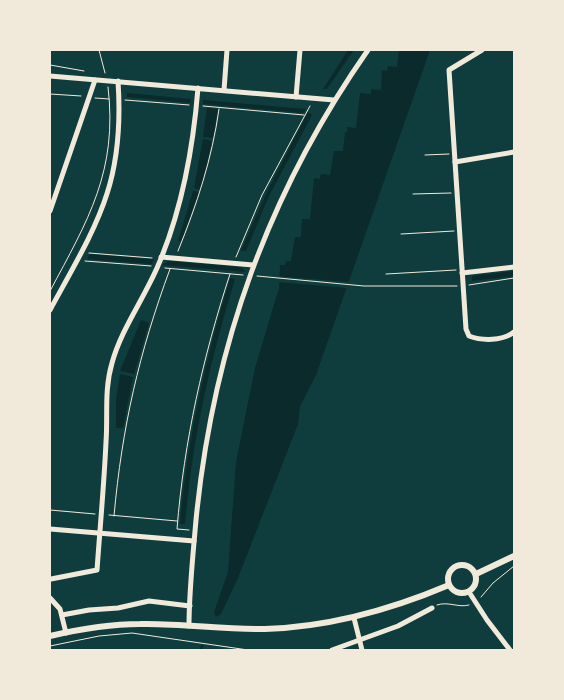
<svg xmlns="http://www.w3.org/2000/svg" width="564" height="700" font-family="Arial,sans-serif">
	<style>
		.water { fill: #0a2a2b }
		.pier { fill: #0f3d3e }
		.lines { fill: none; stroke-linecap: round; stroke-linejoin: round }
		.stream { stroke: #0a2a2b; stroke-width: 2.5 }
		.path { stroke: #f1e9da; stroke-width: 1 }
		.minor { stroke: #f1e9da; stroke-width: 5 }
		.tertiary { stroke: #f1e9da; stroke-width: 6 }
	</style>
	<rect width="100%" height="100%" fill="#0f3d3e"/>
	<!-- water -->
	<g class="water">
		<path d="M348,50H354L327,89H323Z"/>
		<path d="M399,50H430L316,375L300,406L298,424L238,578L221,614L216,617L214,612L228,572L236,462L255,368L279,288L280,265H285L286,261H291L295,237H301L302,219H310L314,178L320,179L321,174L330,175L334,151H343L345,132H347V127L356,128L360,93L371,94V89L381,90L382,70L387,71L388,66L397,67Z"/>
		<path d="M127,93L191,99L190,103L127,97Z"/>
		<path d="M203,100L306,109L303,113L203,104Z"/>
		<path d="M207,108L218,109L213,138L203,137Z"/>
		<path d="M308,112L312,115L269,196L246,251H241L266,194Z"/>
		<path d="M203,139L212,141L201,190L194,188Z"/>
		<path d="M193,191L199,192L181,241H178Z"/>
		<path d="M90,254L154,259L152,264L87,259Z"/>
		<path d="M169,261L241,267L246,272L162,265Z"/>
		<path d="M514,271V276L472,281V276Z"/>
		<path d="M230,278L235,279C210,360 192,440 185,524H180C187,439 206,359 230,278Z"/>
		<path d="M141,320L149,323L134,374L120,371Z"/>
		<path d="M120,374L133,377L123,428H116V400Z"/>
	</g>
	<!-- pier -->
	<path class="pier" d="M276,276L350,282L348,288L276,282Z"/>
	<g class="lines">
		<!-- stream -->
		<path class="stream" d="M201,650L202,646"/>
		<!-- path -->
		<g class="path">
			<path d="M99,50L105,73"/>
			<path d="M50,65L84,71"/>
			<path d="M50,94L81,96"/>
			<path d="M95,98L109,99"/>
			<path d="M125,100L189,105"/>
			<path d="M203,106L304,115"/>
			<path d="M425,155L449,154"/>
			<path d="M413,194L451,193"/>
			<path d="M401,234L454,231"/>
			<path d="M178,251C197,204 212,159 219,109"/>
			<path d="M89,253L152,258"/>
			<path d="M236,257L262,195L310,106"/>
			<path d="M85,261L151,266"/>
			<path d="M165,268L243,275"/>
			<path d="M386,274L456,270"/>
			<path d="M257,276L364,286H457"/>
			<path d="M469,285L514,278"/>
			<path d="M50,291C88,220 118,171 108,87"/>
			<path d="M50,510L95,514"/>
			<path d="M109,515L177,521"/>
			<path d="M114,516C122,427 139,353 170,269"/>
			<path d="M189,530L177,529C184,441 203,357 230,274"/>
			<path d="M481,597L493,583L514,566"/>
			<path d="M437,605C448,601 458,608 469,605"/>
			<path d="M50,646L99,636L132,633L248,650"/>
		</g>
		<!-- minor -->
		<g class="minor">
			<path d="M482,50L449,70L466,329L469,336C482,341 503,341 514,332"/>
			<path d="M50,76L334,100"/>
			<path d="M224,90L227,50"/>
			<path d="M296,97L300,50"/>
			<path d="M455,162L514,152"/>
			<path d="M50,211L95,80"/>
			<path d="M161,257L253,265"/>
			<path d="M462,273L514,267"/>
			<path d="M50,310C97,224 125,184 118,81"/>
			<path d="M50,529L194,541"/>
			<path d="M51,579L97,570C100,528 104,485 106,442C108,415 104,390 112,363C121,330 143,300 157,268C182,211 193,150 198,88"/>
			<path d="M469,592L487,620L510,650"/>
			<path d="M50,598L60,609L66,633"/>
			<path d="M62,615L89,610L118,608L149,601L190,606"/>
			<path d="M354,618L362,650"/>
			<path d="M189,626C189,591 193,555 196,520C213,347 268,193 368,50"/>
			<path d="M332,650L398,626L432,608"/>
		</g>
		<!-- tertiary -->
		<g class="tertiary">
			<circle cx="462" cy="579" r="14"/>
			<path d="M476,574L514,556"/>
			<path d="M50,636C80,629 109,624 140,624C182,623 224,630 265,629C330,627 390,610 449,585"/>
		</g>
	</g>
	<!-- border -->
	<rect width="564" height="700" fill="none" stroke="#f1e9da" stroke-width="102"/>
</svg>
